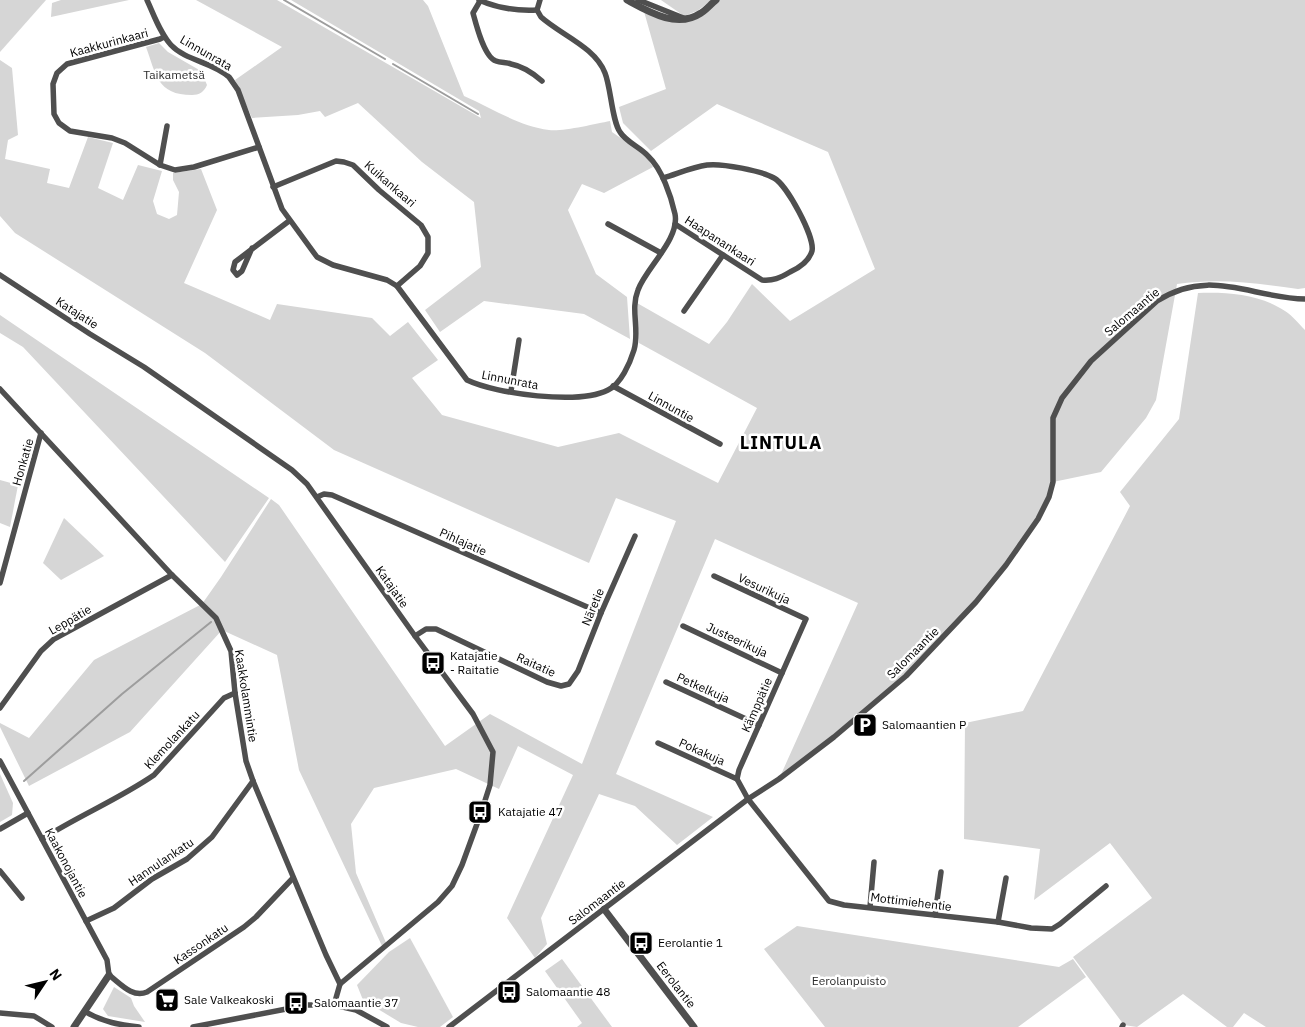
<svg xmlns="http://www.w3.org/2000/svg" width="1305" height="1027" font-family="'IBM Plex Sans',sans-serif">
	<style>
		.green { fill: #d6d6d6 }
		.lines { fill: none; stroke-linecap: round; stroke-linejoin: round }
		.stream { stroke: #9d9d9d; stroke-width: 2 }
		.minor { stroke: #4f4f4f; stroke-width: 5.5 }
		.tertiary { stroke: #4f4f4f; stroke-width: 7 }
		.labels { text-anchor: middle; stroke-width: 5; stroke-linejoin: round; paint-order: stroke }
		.street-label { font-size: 12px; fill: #000; stroke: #fff }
		.park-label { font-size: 12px; fill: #2d2d2d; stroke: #fff }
		.poi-label { font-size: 12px; fill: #000; stroke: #fff; text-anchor: start }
		.district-label { font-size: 18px; font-weight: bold; letter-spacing: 1px; fill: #000; stroke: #fff }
	</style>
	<rect width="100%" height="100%" fill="#fff"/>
	<!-- green -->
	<g class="green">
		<path d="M0,0H46L0,52Z"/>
		<path d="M61,0H129L51,17L52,3Z"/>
		<path d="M196,0H277L481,118L479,111L291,0H423L428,6L464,96C492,108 518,126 549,130C561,132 595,124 610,121L612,132L645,155L653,167L604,193L582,184L568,210L596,274L627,297L630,339L584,314L484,301L440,332L425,310L481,267L474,202L422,162L358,103L325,117L320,111L298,115L252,118L235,80L282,47Z"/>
		<path d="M661,0H712L697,11L684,16Z"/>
		<path d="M715,0H1305V288L1298,289C1255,283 1220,278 1177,284L1156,400L1146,418L1101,472L1053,482L1038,519L1006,565L913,670L779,779L858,603L715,539L616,774L713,817L677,845L635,806L599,794L541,918L547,944L535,958L507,918L573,775L518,746L499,789L456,769L374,788L351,824L356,873L387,945L383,948L299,770L277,655L222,630L130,732L29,786L0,727V723L29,738L94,660L202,604L221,577L271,499L279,505L445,746L490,714L582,764L676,521L616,498L589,563L334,450L205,353L15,233L0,216V60L12,68L18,135L8,140L5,159L50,169L47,183L69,188L88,137L113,143L98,188L123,200L138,165L162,171L153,201L157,214L169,219L177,215L179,192L173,180V173L201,169L217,210L184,283L270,320L277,304L372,318L390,336L408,322L438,360L412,378L442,415L558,447L619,433L718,483L757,408L639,343L637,303L709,344L727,322L752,284L790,321L875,269L828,152L717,104L651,151L623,123L619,107L666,89L643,8L671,19L688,20Z"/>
		<path d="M159,43L168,52L201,71L207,85C204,92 199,95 192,95C157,95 156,74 146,47Z"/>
		<path d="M1198,293C1228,292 1259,294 1285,311C1293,316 1299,324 1305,330V1027H1266L1244,1013L1233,1027H1227L1183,994L1137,1027L1124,1025L1073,957L1152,898L1110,843L1034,900L1040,849L964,839L965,723L1023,711L1130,506L1120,492L1179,419Z"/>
		<path d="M0,315L269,498L225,562L23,347L0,333Z"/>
		<path d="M0,480L18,485L10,527L0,523Z"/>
		<path d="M64,518L104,556L61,580L43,563Z"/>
		<path d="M0,774L13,803L12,815L0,822Z"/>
		<path d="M797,926L1059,967L1073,959L1086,977L1018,1027H825L764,949Z"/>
		<path d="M410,938L453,1017L440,1027H418L401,1023L363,1000L357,985L389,952Z"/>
		<path d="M562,959L612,1027H577L582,1023L545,971Z"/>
		<path d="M114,987L131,998L134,1006L145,1022L108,1016L103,1009Z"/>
	</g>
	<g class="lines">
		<!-- stream -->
		<g class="stream">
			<path d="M284,0L385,59"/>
			<path d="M393,64L478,114"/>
			<path d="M24,781L122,694L211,622"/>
		</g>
		<!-- minor -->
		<g class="minor">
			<path d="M147,0C154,15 160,33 171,45C186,61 213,62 229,77C232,81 235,86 238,90L282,209L317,257L333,265L387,280L397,286L467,380C496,394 579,405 608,390C621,384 630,363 634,350C640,330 630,310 638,290C646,268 680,239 675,214C671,196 662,169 648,156C640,147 626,142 620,132C612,121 611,88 605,73C595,47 561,35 541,17L537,10L540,0"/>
			<path d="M479,0C497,8 518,11 537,10"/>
			<path d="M480,1L473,13C476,24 484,57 496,61C501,63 507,62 511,64C522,66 534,74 542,81"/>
			<path d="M636,5L638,1H641L686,19"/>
			<path d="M164,37L160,39L67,64L57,73L53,84L54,114L59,123L70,131L112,138L125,143L160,165L175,170L194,167L259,147"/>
			<path d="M160,165L167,126"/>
			<path d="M663,178C677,174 692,167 707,165C722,163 762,171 774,178C787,185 815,237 812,251C809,261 799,268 790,272C780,278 773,281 762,280L675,224"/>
			<path d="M273,187L336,161L344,162L353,165L379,190L421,225L428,237V253L420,266L397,286"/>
			<path d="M608,224L661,253"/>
			<path d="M252,248L242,271L237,275L233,270L235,262L289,221"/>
			<path d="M0,275L90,334L144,367L292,470L307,484L415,636L473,714L493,752L490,785L481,813L462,865L452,886L438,902L340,984L334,1005"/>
			<path d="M684,311L723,255"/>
			<path d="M613,386L720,444"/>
			<path d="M0,389L172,575L216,618L231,651L235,693L246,761L253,781L326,955L340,984"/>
			<path d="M511,391L519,340"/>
			<path d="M317,497L324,494L332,495L601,613"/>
			<path d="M714,576L806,619L739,770L737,779L748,799L829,901L844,905L998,922L1031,928L1052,929L1060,924L1106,886"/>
			<path d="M0,583L41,433"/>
			<path d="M683,626L782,673"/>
			<path d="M415,636L426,629H436L547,682L561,686L569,684L578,671L601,613L635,536"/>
			<path d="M666,682L759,725"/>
			<path d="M0,708L41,651L54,639L172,575"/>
			<path d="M658,743L737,779"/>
			<path d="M0,761L107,960L109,975C121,984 132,998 147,992L244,927L256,917L293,878"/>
			<path d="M0,829L28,813"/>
			<path d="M42,839C78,816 119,799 154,775L224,698L235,693"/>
			<path d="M0,871L22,898"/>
			<path d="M870,907L874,862"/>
			<path d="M935,915L941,872"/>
			<path d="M86,921L114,908L152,879L187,859L212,837L253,781"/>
			<path d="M998,922L1006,878"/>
			<path d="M86,1012C103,1022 120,1025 139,1027"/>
			<path d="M0,1013L34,1016L52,1027"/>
			<path d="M193,1027L307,1005H334L356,1010L387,1027"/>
			<path d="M449,1027L748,799L779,779L834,737L906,676L976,602L1006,565L1038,519L1049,497L1053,482V418L1062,398L1091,361L1157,301C1210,267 1251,298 1305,299"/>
			<path d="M1122,1027L1123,1025"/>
		</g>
		<!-- tertiary -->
		<g class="tertiary">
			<path d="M627,0C649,12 677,29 701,13C706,10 711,4 716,0"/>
			<path d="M604,909L694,1027"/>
			<path d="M74,1027L109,975"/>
		</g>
	</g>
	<!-- icons -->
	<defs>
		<g id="bus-square" transform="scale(1.25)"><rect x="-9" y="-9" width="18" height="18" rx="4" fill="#000" stroke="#fff"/><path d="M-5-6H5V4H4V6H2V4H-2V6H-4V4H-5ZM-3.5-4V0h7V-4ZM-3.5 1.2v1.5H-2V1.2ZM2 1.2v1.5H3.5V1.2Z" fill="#fff"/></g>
		<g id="parking-square" transform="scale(1.25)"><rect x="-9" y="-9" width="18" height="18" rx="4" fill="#000" stroke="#fff"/><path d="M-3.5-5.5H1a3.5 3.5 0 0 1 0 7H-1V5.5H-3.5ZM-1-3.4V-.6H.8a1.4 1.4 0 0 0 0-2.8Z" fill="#fff"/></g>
		<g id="supermarket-square" transform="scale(1.25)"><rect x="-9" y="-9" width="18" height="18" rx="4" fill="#000" stroke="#fff"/><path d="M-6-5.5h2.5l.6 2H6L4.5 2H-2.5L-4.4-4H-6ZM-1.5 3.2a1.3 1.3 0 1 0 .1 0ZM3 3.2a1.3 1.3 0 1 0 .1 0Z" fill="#fff"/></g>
	</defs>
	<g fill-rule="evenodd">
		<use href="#bus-square" x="433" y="663"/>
		<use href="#parking-square" x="865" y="725"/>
		<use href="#bus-square" x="480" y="812"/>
		<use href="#bus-square" x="641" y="943"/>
		<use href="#bus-square" x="509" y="992"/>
		<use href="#supermarket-square" x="167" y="1000"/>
		<use href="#bus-square" x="296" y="1003"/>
	</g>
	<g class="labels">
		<!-- street labels -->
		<g class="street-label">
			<text transform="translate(109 43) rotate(-15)" y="4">Kaakkurinkaari</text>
			<text transform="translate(206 53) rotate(30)" y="4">Linnunrata</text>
			<text transform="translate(390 184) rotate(41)" y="4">Kuikankaari</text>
			<text transform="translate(720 241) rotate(33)" y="4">Haapanankaari</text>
			<text transform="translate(1132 312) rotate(-40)" y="4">Salomaantie</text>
			<text transform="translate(77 313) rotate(33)" y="4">Katajatie</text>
			<text transform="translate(510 380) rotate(11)" y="4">Linnunrata</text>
			<text transform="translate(671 407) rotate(29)" y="4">Linnuntie</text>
			<text transform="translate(23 462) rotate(-74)" y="4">Honkatie</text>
			<text transform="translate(463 542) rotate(24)" y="4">Pihlajatie</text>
			<text transform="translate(392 587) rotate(55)" y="4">Katajatie</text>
			<text transform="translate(764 589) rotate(25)" y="4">Vesurikuja</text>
			<text transform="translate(593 607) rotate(-67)" y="4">Näretie</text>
			<text transform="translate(70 620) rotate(-30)" y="4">Leppätie</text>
			<text transform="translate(737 640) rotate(25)" y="4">Justeerikuja</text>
			<text transform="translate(913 653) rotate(-45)" y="4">Salomaantie</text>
			<text transform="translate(536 665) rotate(24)" y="4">Raitatie</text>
			<text transform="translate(703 688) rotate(24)" y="4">Petkelkuja</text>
			<text transform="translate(246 696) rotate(81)" y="4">Kaakkolammintie</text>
			<text transform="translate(757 705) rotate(-66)" y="4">Kämppätie</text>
			<text transform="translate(172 740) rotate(-47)" y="4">Klemolankatu</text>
			<text transform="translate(702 752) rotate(24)" y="4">Pokakuja</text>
			<text transform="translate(161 862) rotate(-34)" y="4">Hannulankatu</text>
			<text transform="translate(66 863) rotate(62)" y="4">Kaakonojantie</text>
			<text transform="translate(597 902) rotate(-37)" y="4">Salomaantie</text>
			<text transform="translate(911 902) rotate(7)" y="4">Mottimiehentie</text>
			<text transform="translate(201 944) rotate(-34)" y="4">Kassonkatu</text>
			<text transform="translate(676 985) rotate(52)" y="4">Eerolantie</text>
		</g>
		<!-- park labels -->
		<g class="park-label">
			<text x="174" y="79">Taikametsä</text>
			<text x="849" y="985">Eerolanpuisto</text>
		</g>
		<!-- poi labels -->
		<g class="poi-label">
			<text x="450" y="660">Katajatie<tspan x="450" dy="14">- Raitatie</tspan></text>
			<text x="882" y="729">Salomaantien P</text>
			<text x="498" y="816">Katajatie 47</text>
			<text x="658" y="947">Eerolantie 1</text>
			<text x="526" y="996">Salomaantie 48</text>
			<text x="184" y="1004">Sale Valkeakoski</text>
			<text x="314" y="1007">Salomaantie 37</text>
		</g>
		<!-- district labels -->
		<g class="district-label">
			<text x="781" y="449">LINTULA</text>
		</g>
	</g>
	<!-- north arrow -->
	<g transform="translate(45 982) rotate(55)" stroke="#ffffff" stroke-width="4" paint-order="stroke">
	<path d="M0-4L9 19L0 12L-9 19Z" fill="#000000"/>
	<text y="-8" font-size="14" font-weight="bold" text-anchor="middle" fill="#000000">N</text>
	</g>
</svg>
